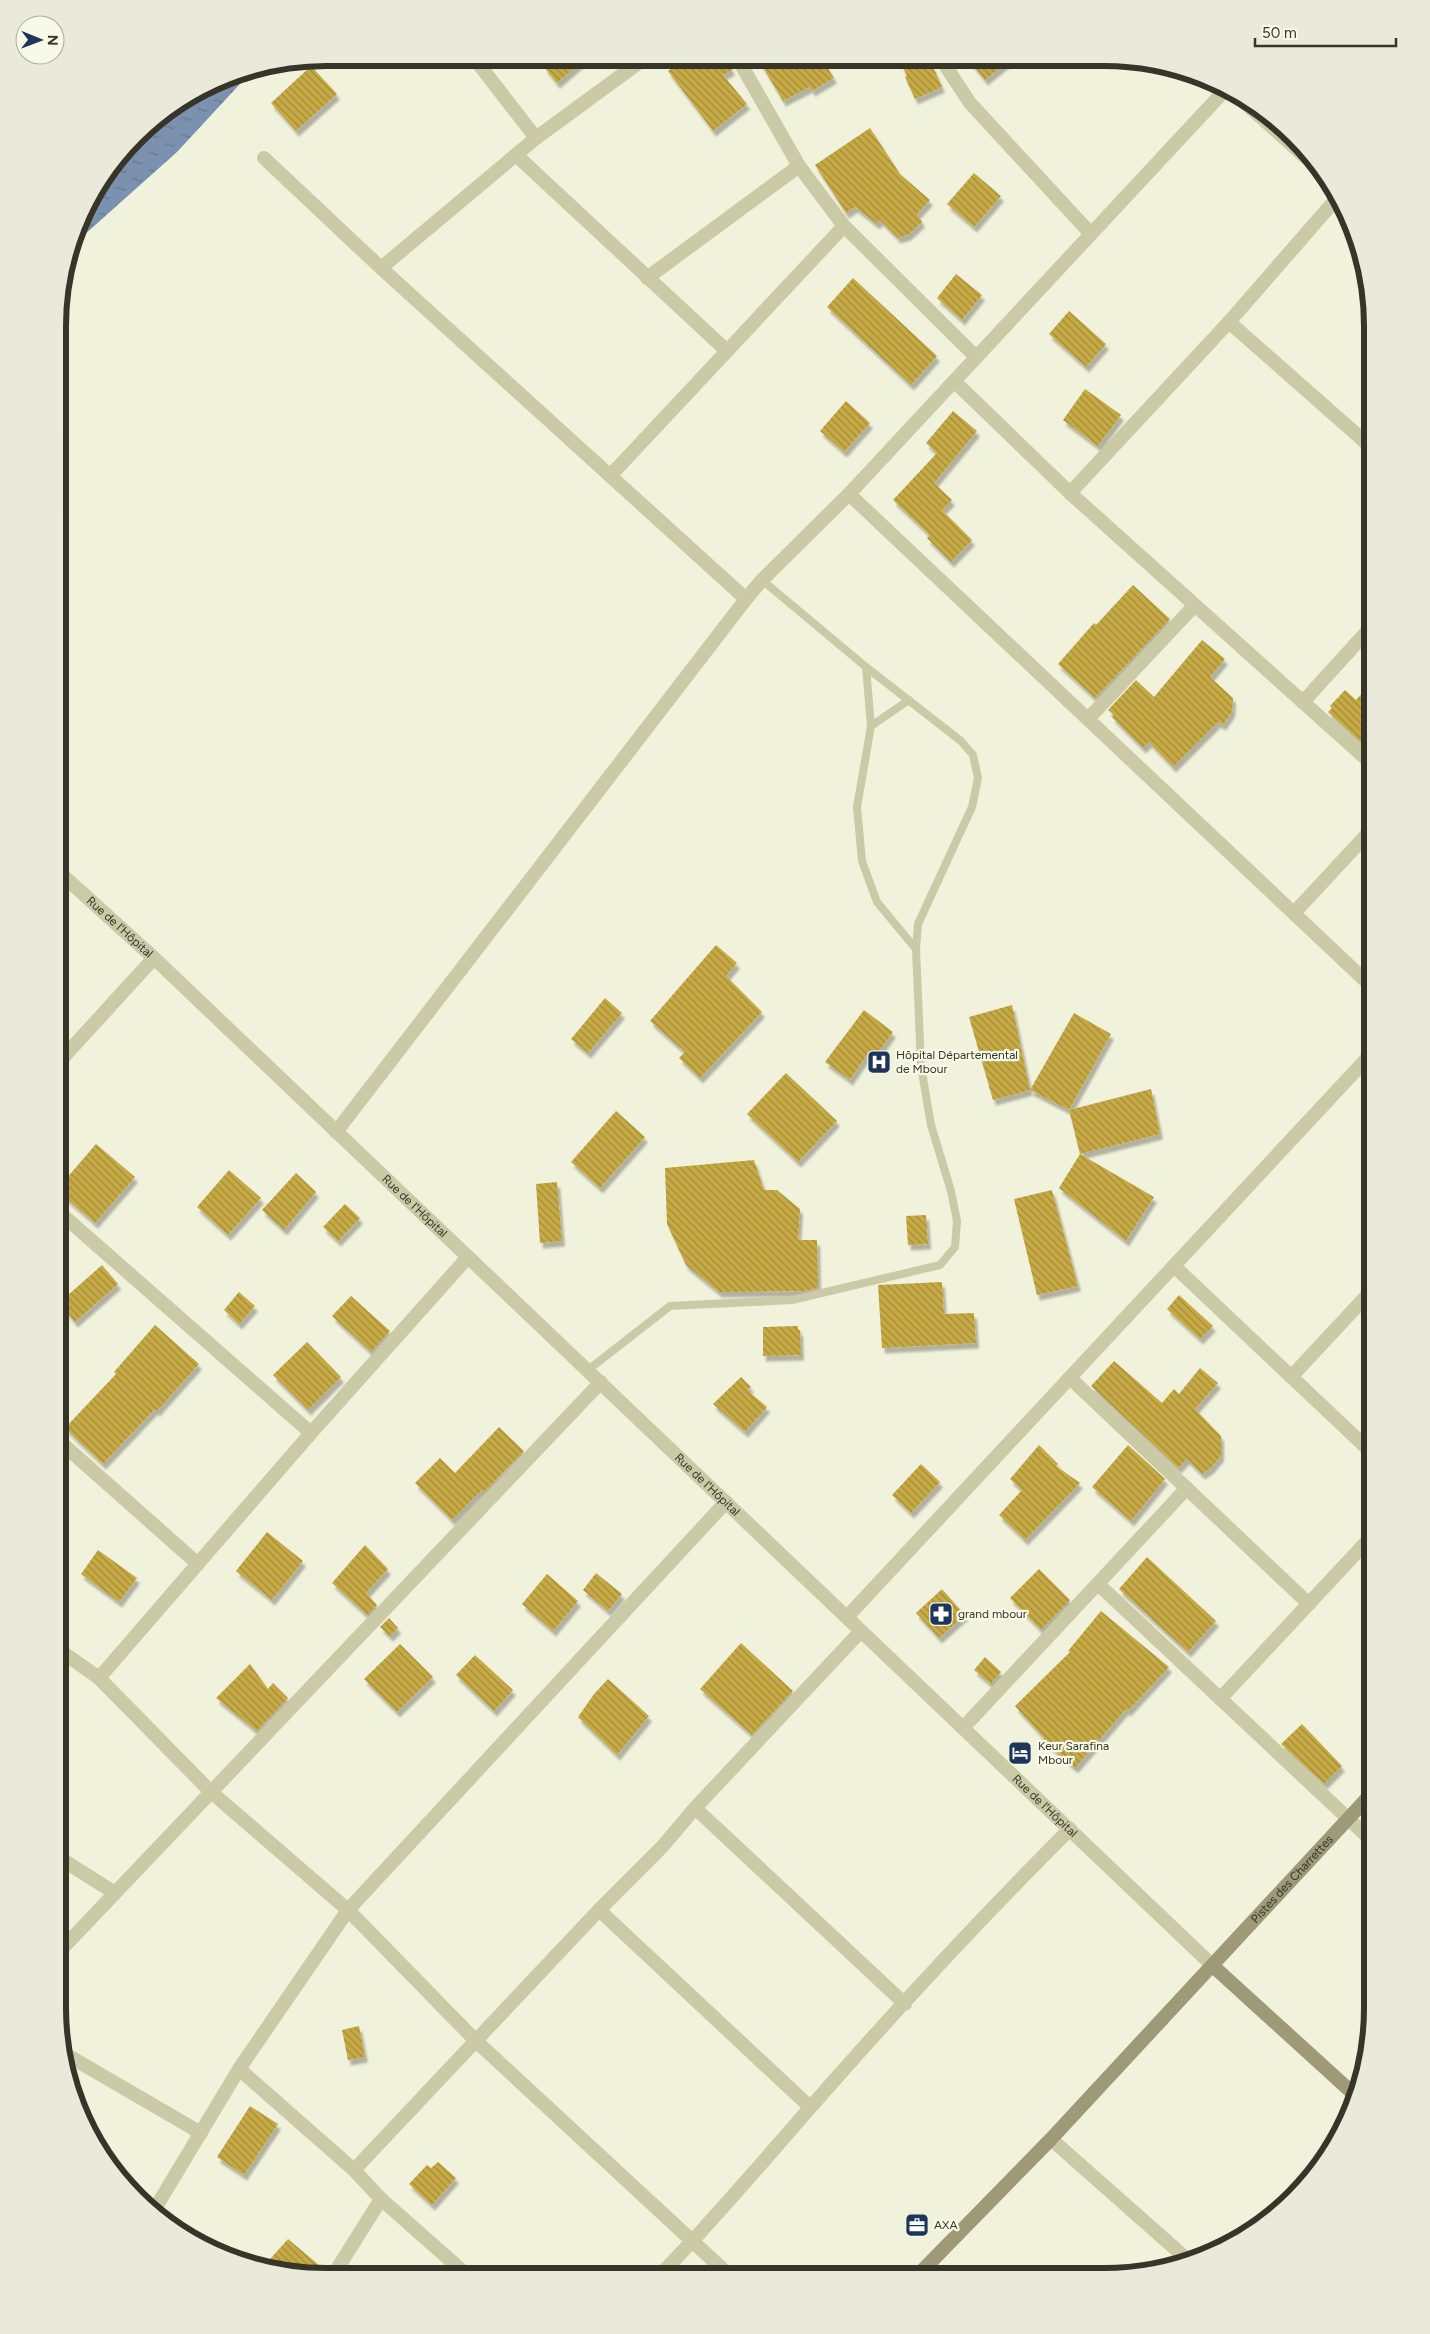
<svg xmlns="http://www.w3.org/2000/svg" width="1430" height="2334" font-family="Figtree,sans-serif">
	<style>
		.water { fill: url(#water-ripples) }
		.building { fill: url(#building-back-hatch); filter: url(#shadow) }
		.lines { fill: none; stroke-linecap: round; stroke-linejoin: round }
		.service { stroke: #cacaa7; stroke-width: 8 }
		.minor { stroke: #cacaa7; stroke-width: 14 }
		.secondary { stroke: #9e9a78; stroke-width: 14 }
		.labels { text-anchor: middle; stroke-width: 4.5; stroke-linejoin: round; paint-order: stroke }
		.street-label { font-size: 12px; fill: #373428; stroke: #f8fae8 }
		.poi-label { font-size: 12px; fill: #373428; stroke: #f8fae8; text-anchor: start }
		.rim { fill: none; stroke: #373428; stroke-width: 6 }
	</style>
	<defs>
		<pattern id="water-ripples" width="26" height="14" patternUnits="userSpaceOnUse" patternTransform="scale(1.25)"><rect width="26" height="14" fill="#7a91b0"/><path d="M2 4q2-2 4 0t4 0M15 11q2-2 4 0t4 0" fill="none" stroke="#65778f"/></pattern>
		<pattern id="building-back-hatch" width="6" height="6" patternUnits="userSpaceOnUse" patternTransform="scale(1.25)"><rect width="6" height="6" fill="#c7aa44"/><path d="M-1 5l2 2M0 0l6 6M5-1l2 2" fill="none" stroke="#a28b39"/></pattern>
		<filter id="shadow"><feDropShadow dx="3" dy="5.5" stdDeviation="1" flood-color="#0004"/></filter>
	</defs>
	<rect width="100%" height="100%" fill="#f1f2db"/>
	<!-- water -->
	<path class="water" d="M251,72L177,152L74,244L85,207L149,124L223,78Z"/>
	<!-- building -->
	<g class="building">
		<path d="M555,58H586L557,83L544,67Z"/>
		<path d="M684,59H726L732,70L723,75L747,104L713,131L668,71Z"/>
		<path d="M758,59H778L782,66L794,59H816L819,65L824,62L834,78L812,91L810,87L783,101Z"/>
		<path d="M899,59H918L923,69L932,65L942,87L915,99L905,77L907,76Z"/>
		<path d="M968,59H1011L985,80Z"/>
		<path d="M311,66L337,94L296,131L271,103Z"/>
		<path d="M870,128L900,174L930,200L917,214L922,222L908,235L898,238L880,220L877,224L855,207L846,213L815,165Z"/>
		<path d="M974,173L1001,196L974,227L947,204Z"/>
		<path d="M956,274L982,295L962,320L937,298Z"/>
		<path d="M853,278L937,356L911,385L827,307Z"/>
		<path d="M1069,311L1106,344L1086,367L1049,334Z"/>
		<path d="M1085,389L1121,415L1098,446L1063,420Z"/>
		<path d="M846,401L870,423L844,452L820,431Z"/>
		<path d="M953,411L977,431L934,483L952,500L942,510L972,540L951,562L927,538L930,535L893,500L937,453L926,443Z"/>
		<path d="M1133,585L1170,619L1095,698L1058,664L1094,623L1096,625Z"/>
		<path d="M1202,640L1225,659L1210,677L1233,698L1232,712L1223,725L1218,722L1173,767L1149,742L1143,748L1112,717L1114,715L1108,710L1136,680L1154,697Z"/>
		<path d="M1372,682V737L1365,746L1328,712L1332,708L1330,706L1345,690L1356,700Z"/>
		<path d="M716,945L737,963L726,976L762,1012L700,1078L679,1058L685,1052L650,1021Z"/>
		<path d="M605,998L622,1013L588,1053L571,1039Z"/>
		<path d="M1012,1005L1030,1090L993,1100L969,1017Z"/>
		<path d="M864,1010L893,1032L875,1057L869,1052L850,1080L825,1062Z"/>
		<path d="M1074,1013L1111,1034L1069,1110L1030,1090Z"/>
		<path d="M786,1073L837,1121L798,1162L747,1114Z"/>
		<path d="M1151,1089L1160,1134L1080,1154L1069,1110Z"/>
		<path d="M616,1111L645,1137L600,1188L571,1162Z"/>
		<path d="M96,1144L135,1177L95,1223L59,1192V1187Z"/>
		<path d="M1080,1154L1154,1197L1126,1241L1059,1188Z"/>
		<path d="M754,1160L764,1190H777L800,1209L798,1240H817L818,1288L804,1291L719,1292L686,1265L667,1224L665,1168Z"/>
		<path d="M229,1170L261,1198L228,1235L197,1207Z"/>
		<path d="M296,1173L316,1192L284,1230L262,1210Z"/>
		<path d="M557,1182L562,1241L540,1243L536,1184Z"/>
		<path d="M1052,1190L1078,1286L1037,1295L1014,1199Z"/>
		<path d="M345,1204L360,1218L338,1241L323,1227Z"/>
		<path d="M926,1215L928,1244L908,1245L906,1216Z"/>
		<path d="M102,1265L118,1284L75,1322L59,1303Z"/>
		<path d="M942,1282L944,1314L974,1313L976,1343L882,1348L878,1285Z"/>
		<path d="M239,1292L255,1306L239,1324L224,1310Z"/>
		<path d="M1179,1295L1213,1326L1200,1339L1167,1309Z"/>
		<path d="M351,1296L390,1331L371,1352L332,1316Z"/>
		<path d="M155,1325L199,1364L157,1411L155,1409L103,1464L65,1428L116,1374L114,1372Z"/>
		<path d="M798,1326V1330H800L801,1355L763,1356V1327Z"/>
		<path d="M307,1342L341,1377L308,1410L273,1375Z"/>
		<path d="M1114,1361L1162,1403L1174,1389L1179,1394L1200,1368L1218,1383L1195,1409L1221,1436V1456L1211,1468L1202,1474L1187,1459L1178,1468L1091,1386Z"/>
		<path d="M741,1377L751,1387L747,1390L767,1407L745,1432L713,1404Z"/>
		<path d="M499,1427L524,1451L484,1492L482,1490L452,1520L415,1483L440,1458L455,1473Z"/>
		<path d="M1039,1445L1058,1464L1056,1466L1080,1483L1025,1540L999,1515L1022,1490L1010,1479Z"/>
		<path d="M1128,1445L1165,1479L1131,1521L1092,1487Z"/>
		<path d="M921,1464L940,1482L911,1513L892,1495Z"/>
		<path d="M267,1532L303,1561L272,1600L236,1571Z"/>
		<path d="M365,1545L388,1569L366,1593L377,1605L367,1615L332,1583Z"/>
		<path d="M98,1550L137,1578L119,1602L81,1574Z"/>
		<path d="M1147,1557L1216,1621L1188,1652L1119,1589Z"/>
		<path d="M1039,1569L1070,1600L1041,1630L1010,1598Z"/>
		<path d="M596,1573L622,1594L608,1611L583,1590Z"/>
		<path d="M547,1574L578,1601L553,1631L522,1604Z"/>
		<path d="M942,1589L965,1615L939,1638L916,1613Z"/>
		<path d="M1101,1611L1169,1667L1128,1711L1126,1709L1075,1768L1043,1740L1044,1738L1015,1706L1070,1652L1068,1651Z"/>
		<path d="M389,1618L398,1628L390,1636L380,1627Z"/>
		<path d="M741,1643L793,1691L752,1735L700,1689Z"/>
		<path d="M400,1644L433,1677L397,1712L364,1679Z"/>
		<path d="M475,1655L513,1690L494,1711L456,1675Z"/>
		<path d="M985,1657L1001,1672L991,1684L974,1670Z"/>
		<path d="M250,1664L268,1689L273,1683L288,1698L257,1731L216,1698Z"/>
		<path d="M608,1679L649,1716L617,1755L578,1717L594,1694Z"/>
		<path d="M1302,1724L1342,1766L1324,1784L1281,1744Z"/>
		<path d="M359,2026L365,2057L348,2060L342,2030Z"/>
		<path d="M250,2106L278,2124L244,2175L217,2157Z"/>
		<path d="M438,2162L456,2178L432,2205L409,2184L427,2165L431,2168Z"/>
		<path d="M288,2239L326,2271L325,2274H291L263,2267Z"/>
	</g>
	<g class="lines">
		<!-- service -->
		<g class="service">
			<path d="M866,667L871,726L857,807L862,861L877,902L916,949"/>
			<path d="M871,726L909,700"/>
			<path d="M588,1370L670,1306L792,1300L940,1265L955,1247L957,1221L951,1191L931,1125L921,1066L916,949L918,924L972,807L978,778L973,755L961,741L866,667L762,580"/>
		</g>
		<!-- minor -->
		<g class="minor">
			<path d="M474,58L536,138"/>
			<path d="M738,59L799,166L844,226L976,357"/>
			<path d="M941,59L970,103L1091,234"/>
			<path d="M1235,94L1323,173"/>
			<path d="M516,155L727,351"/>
			<path d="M264,158L381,268L746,599"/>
			<path d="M381,268L536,138L645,58"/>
			<path d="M647,278L799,166"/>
			<path d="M1229,322L1372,448"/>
			<path d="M955,382L1070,493L1372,764"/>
			<path d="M610,476L844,226"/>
			<path d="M1070,493L1229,322L1337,198"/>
			<path d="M849,494L1372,987"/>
			<path d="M1303,702L1372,626"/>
			<path d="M1088,719L1194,606"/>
			<path id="s1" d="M59,872L154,958L1213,1966"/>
			<path d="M1294,913L1372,829"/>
			<path d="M59,1062L154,958"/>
			<path d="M336,1132L746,599L762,580L849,494L1226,89"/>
			<path d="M59,1212L311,1433"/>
			<path d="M1174,1266L1372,1453"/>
			<path d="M1291,1377L1372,1290"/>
			<path d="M1070,1378L1309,1604"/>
			<path d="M58,1440L198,1564"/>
			<path d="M1098,1584L1372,1841"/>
			<path d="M847,1617L1372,1053"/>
			<path d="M58,1649L99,1678L211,1792L348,1910L476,2041L729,2275"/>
			<path d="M99,1678L311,1433L468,1257"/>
			<path d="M1220,1699L1372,1536"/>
			<path d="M963,1728L1187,1488"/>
			<path d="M695,1808L905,2004"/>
			<path d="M58,1857L115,1893"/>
			<path d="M599,1910L810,2107"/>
			<path d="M58,1953L601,1382"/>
			<path d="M67,2055L201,2133"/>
			<path d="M239,2069L354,2170L381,2199L467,2275"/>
			<path d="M1051,2139L1188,2260"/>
			<path d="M354,2170L599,1910L662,1847L695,1808L861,1631"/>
			<path d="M153,2212L239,2069L348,1910L726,1502"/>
			<path d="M334,2274L381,2199"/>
			<path d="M660,2275C712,2222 760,2165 809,2109C893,2013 980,1919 1070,1829"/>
		</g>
		<!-- secondary -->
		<g class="secondary">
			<path d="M1213,1966L1357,2097"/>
			<path id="s2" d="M917,2276L1051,2139L1372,1793"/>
		</g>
	</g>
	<!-- icons -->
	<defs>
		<g id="hospital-square" transform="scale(1.25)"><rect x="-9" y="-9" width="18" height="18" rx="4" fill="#1d3559" stroke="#f8fae8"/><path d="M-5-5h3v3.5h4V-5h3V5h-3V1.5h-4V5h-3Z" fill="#fff"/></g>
		<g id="pharmacy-square" transform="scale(1.25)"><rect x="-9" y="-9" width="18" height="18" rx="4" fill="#1d3559" stroke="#f8fae8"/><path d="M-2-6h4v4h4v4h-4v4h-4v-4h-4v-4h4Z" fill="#fff"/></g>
		<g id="hotel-square" transform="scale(1.25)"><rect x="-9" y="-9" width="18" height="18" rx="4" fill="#1d3559" stroke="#f8fae8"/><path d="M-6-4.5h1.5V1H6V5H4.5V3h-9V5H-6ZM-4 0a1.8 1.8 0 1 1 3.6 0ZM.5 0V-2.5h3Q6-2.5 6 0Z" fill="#fff"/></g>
		<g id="office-square" transform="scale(1.25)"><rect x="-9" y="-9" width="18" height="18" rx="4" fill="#1d3559" stroke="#f8fae8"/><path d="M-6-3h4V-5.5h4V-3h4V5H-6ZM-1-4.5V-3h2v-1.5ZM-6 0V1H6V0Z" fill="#fff"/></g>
	</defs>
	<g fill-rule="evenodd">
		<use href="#hospital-square" x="879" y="1062"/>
		<use href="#pharmacy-square" x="941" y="1614"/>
		<use href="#hotel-square" x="1020" y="1753"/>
		<use href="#office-square" x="917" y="2225"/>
	</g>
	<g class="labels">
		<!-- street labels -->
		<g class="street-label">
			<text dy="4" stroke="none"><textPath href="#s1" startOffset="82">Rue de l'Hôpital</textPath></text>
			<text dy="4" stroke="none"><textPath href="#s1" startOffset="488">Rue de l'Hôpital</textPath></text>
			<text dy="4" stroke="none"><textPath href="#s1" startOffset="892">Rue de l'Hôpital</textPath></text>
			<text dy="4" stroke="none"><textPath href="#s1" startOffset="1358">Rue de l'Hôpital</textPath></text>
			<text dy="4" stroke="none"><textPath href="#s2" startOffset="546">Pistes des Charrettes</textPath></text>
		</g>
		<!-- poi labels -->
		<g class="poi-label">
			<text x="896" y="1059">Hôpital Départemental<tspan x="896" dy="14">de Mbour</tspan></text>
			<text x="958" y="1618">grand mbour</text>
			<text x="1038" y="1750">Keur Sarafina<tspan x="1038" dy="14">Mbour</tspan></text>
			<text x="934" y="2229">AXA</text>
		</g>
	</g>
	<!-- crop -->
	<path d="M0 0H1430V2334H0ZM326 66H1104A260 260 0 0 1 1364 326V2008A260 260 0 0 1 1104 2268H326A260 260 0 0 1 66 2008V326A260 260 0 0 1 326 66Z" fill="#e9ead9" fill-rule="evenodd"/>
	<path class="rim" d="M326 66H1104A260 260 0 0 1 1364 326V2008A260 260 0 0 1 1104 2268H326A260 260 0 0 1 66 2008V326A260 260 0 0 1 326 66Z"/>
	<!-- north arrow -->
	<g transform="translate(40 40) rotate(91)"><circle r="24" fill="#f8fae8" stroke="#abab9b"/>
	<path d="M0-4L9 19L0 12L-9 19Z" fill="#1d3559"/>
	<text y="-8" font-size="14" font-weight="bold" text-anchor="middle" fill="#373428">N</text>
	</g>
	<!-- scale -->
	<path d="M1255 38v8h141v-8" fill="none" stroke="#373428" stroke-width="2.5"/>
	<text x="1262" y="38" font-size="15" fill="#373428" stroke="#f8fae8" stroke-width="4" paint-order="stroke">50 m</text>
</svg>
